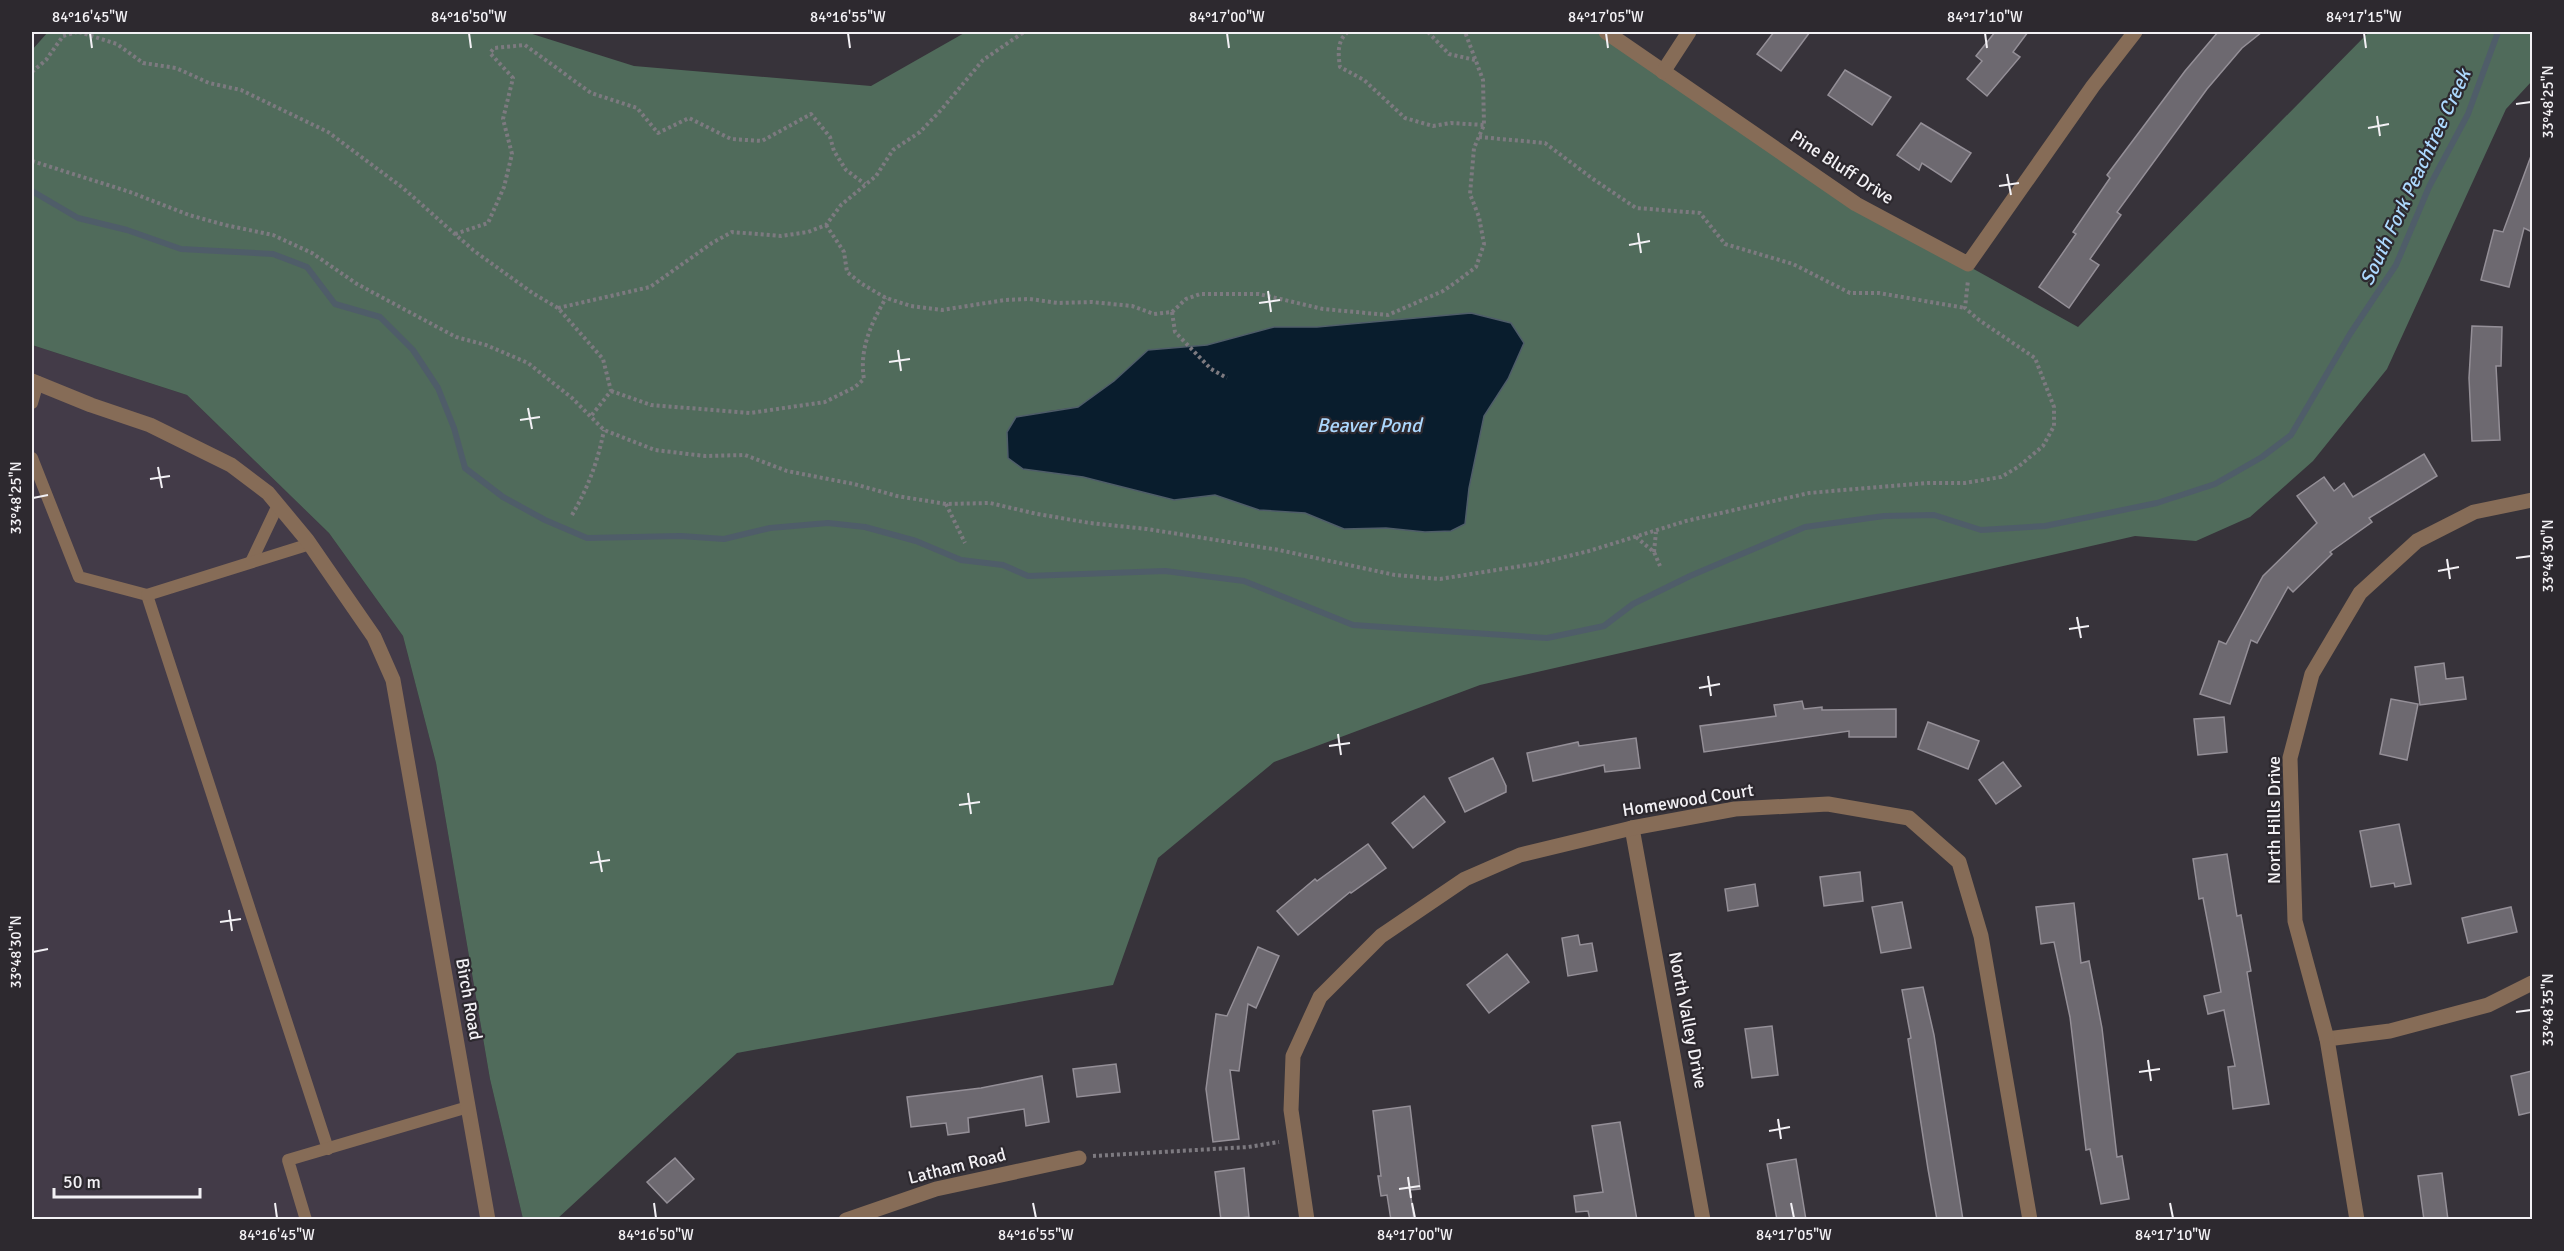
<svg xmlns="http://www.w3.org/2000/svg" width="2564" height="1251" font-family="Signika,sans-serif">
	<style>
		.built { fill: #433b48 }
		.forest { fill: #506b5b; fill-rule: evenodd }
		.water { fill: #091d2d; stroke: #4f5d69; stroke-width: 1.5 }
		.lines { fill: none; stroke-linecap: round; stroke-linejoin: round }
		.stream { stroke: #4f5d69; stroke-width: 6 }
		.building { fill: #6d6970; stroke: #948f97; stroke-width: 1.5 }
		.path { stroke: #7d7a80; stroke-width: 4; stroke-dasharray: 3 3; stroke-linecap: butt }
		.lane { stroke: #866c57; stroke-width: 12 }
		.street { stroke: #866c57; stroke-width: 15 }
		.ticks { fill: none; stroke: #f3f1f5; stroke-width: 2 }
		.labels { text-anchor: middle; stroke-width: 4.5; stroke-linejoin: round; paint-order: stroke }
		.street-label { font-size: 18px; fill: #f3f1f5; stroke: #2d292f }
		.water-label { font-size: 20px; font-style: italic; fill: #acd8fe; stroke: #2d292f }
		.neatline { fill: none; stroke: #f3f1f5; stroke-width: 2 }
		.ticks-label { font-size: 15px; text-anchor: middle; fill: #f3f1f5 }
	</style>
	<rect width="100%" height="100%" fill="#37333a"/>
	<!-- built -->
	<path class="built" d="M32,345L187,395L329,533L403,636L436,763L490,1079L523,1219L32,1220Z"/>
	<!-- forest -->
	<path class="forest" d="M48,32H526L634,66L871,86L966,32H1608L1866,214L1934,247L2078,327L2369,32H2532V81L2506,109L2387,369L2313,461L2250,517L2196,541L2135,536L1480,685L1274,762L1158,858L1113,985L737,1053L557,1219H523L490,1079L436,763L403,636L329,533L187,395L32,345V50ZM1274,327H1317L1524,343L1508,379L1484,416L1469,488L1425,532L1386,528L1344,529L1305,513L1259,510L1215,495L1174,500L1083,477L1023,469L1049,411L1078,407L1114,381L1148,350L1207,345Z"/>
	<!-- water -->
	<path class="water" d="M1471,313L1511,323L1524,343L1508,379L1484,416L1469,488L1465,524L1451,531L1425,532L1386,528L1344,529L1305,513L1259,510L1215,495L1174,500L1083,477L1023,469L1008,458L1007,432L1016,417L1078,407L1114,381L1148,350L1207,345L1274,327H1317Z"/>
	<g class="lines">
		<!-- stream -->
		<path class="stream" d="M32,191L78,218L127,230L181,249L273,254L307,267L335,304L380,317L413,350L438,388L454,428L465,468L503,497L545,520L587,538L681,536L724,539L770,528L828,523L865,527L916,541L961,560L1003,565L1028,576L1165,571L1244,581L1353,625L1547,638L1604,626L1633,604L1690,576L1805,527L1884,516L1934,515L1981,530L2045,526L2157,503L2215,484L2262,457L2291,435L2350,334L2396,265L2429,187L2468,114L2498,32"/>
	</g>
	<!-- building -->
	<g class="building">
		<path d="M1774,32H1810L1781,71L1757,54Z"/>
		<path d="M1995,32H2028L2013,52L2020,57L1987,96L1967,79L1982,61L1976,56Z"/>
		<path d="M2218,32H2262L2242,48L2207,89L2117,212L2121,215L2090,259L2099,265L2069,308L2039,287L2076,234L2073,232L2110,178L2107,175L2185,71Z"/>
		<path d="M1845,70L1891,97L1872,125L1828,95Z"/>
		<path d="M1921,123L1971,153L1951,182L1922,163L1919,170L1897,155Z"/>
		<path d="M2531,156H2532V232L2524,228L2509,287L2481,280L2494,230L2503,232Z"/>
		<path d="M2472,326L2502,327L2501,366H2496L2500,440L2472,441L2469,378Z"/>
		<path d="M2424,454L2437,476L2369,518L2372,522L2330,552L2332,554L2293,592L2288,587L2257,643L2251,640L2230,704L2200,694L2219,641L2226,644L2263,576L2317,523L2297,496L2324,477L2334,491L2344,483L2353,497Z"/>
		<path d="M2444,663L2446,679L2463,677L2466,699L2420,705L2415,667Z"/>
		<path d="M2391,699L2418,704L2407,760L2380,754Z"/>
		<path d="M1802,701L1804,709L1822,707V710L1896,709V737H1849V731L1704,752L1700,726L1776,716L1774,705Z"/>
		<path d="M2224,717L2227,752L2198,755L2194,719Z"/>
		<path d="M1928,722L1979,741L1968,769L1918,749Z"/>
		<path d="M1636,738L1640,768L1605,772L1604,765L1533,781L1527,753L1578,742L1579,746Z"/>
		<path d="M1493,758L1506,786V792L1465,812L1449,778Z"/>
		<path d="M2003,762L2021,786L1996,804L1979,780Z"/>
		<path d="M1424,796L1445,822L1413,848L1392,823Z"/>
		<path d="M2399,824L2411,884L2395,887L2394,883L2371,887L2360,831Z"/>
		<path d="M1368,844L1386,868L1351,893L1350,892L1298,935L1277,911L1315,879L1317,881Z"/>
		<path d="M2227,854L2237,916L2241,915L2251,971L2247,972L2269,1104L2233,1109L2228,1067L2235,1066L2224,1010L2208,1014L2204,996L2221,992L2203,898L2199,899L2193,859Z"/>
		<path d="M1860,872L1863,901L1824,906L1820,877Z"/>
		<path d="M1755,884L1758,906L1728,911L1725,889Z"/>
		<path d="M1902,902L1911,948L1881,953L1872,907Z"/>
		<path d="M2074,903L2081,963L2089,961L2102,1028L2117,1157L2122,1156L2129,1199L2101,1204L2090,1149L2086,1150L2070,1017L2054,942L2041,944L2036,907Z"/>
		<path d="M2511,907L2517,932L2468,943L2462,918Z"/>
		<path d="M1578,935L1580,945L1592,943L1597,971L1568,976L1562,938Z"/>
		<path d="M1258,947L1279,956L1256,1008L1248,1004L1239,1071L1230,1070L1239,1139L1213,1142L1206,1089L1216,1014L1227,1016Z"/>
		<path d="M1507,954L1529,982L1489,1013L1467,985Z"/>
		<path d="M1923,987L1934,1035L1963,1220H1937L1928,1169L1908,1039L1911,1038L1902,990Z"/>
		<path d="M1772,1026L1778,1075L1752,1078L1745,1029Z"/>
		<path d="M1116,1064L1120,1092L1077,1097L1073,1069Z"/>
		<path d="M2532,1071V1112L2519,1115L2511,1076Z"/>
		<path d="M1042,1076L1049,1122L1026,1126L1024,1109L968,1118L969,1132L948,1135L946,1123L911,1127L907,1097L981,1088Z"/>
		<path d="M1410,1106L1420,1189L1410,1190L1414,1220H1391L1387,1195L1381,1196L1378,1176H1381L1373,1111Z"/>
		<path d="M1620,1122L1637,1220H1590L1588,1211L1576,1212L1574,1196L1603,1192L1592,1126Z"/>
		<path d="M675,1158L694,1179L667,1203L647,1182Z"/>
		<path d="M1796,1159L1806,1220H1777L1767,1164Z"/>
		<path d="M1244,1168L1249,1217L1221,1220L1215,1172Z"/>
		<path d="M2442,1173L2448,1220H2424L2418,1176Z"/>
	</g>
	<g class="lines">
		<!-- path -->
		<g class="path">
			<path d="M79,32L117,44L143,63L176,68L209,83L241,90L328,132L403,188L473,250L534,294L558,308L603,359L611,391L591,416"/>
			<path d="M1348,32C1337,40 1338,54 1340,67L1364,80L1405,118L1433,126L1451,123L1484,125"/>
			<path d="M1428,32L1449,54L1475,60"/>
			<path d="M32,72L46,60L63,36L77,32"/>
			<path d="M1479,137L1545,143L1593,179L1636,208L1700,213L1725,244L1793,264L1850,293H1879L1965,308"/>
			<path d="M32,161L130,192L189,215L225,225L273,235L312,253L357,284L456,337L486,345L528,363L572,398L604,430L655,450L705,456L745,455L787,471L854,484L897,496L946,504L990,503L1037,514L1090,523L1147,529L1279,550L1395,575L1440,579L1540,563L1589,551L1686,521L1809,493L1928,483H1965L2001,477L2018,467L2043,446L2054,426V407L2035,358L1979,320L1965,308L1968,280"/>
			<path d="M826,225L844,252L847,272L862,284L886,298L911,306L942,310L1005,300L1030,299L1058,303L1092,302L1132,306L1154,314L1172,312L1186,299L1200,294H1259L1323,309L1388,315L1443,291L1456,282L1476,267L1484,244L1479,217L1470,194L1474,148L1484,125L1483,80L1465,32"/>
			<path d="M455,234L488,223L504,187L512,154L503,119L513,78L490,53L494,48L525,45L591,93L637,108L658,133L689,118L731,139L762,141L811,114L830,137L834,151L846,170L865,184"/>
			<path d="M558,308L650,287L712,243L732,232L781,236L808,232L826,225L841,205L876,176L893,150L920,132L941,110L983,60L1024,32"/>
			<path d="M1172,312L1175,332L1211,369L1227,378"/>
			<path d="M611,391L651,405L750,413L825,402L855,387L864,379C859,350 871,323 886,298"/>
			<path d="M946,504L965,543"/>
			<path d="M572,515C588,488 598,461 604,430"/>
			<path d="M1636,537L1654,552L1660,566"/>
			<path d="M1654,552L1656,532"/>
			<path d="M1093,1156L1248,1147L1279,1142"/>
		</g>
		<!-- lane -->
		<g class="lane">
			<path d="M32,403L38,382"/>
			<path d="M32,458L79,577L147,595L328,1149"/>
			<path d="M251,562L278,505"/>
			<path d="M147,595L310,544"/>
			<path d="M306,1220L288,1160L468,1107"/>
		</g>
		<!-- street -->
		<g class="street">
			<path d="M1606,32L1856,204L1968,264L2093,86L2135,32"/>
			<path d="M1663,72L1689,32"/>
			<path d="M32,381L91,405L150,425L231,465L268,493L307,540L374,637L393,680L488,1220"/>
			<path d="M1632,828L1703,1220"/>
			<path d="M2327,1039L2390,1031L2488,1005L2532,983"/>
			<path d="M846,1220L936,1189L1079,1158"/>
			<path d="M1307,1220L1291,1110L1293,1056L1320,997L1381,936L1465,879L1520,855L1632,828L1735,809L1828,804L1909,818L1959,862L1981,936L2030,1220"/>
			<path d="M2357,1220L2327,1039L2295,921L2290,758L2312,674L2360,593L2417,541L2474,512L2532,500"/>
		</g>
	</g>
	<!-- ticks -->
	<path class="ticks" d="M90,33L92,48M469,33L471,48M848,33L850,48M1227,33L1229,48M1606,33L1608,48M1985,33L1987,48M2364,33L2366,48M2516,104L2531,102M2377,116L2380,136M2368,128L2389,124M2007,174L2011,195M1999,186L2019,183M1638,233L1641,253M1629,245L1650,241M1268,291L1271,312M1259,303L1280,300M898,350L901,371M889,362L910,359M528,408L532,429M520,420L540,417M158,467L162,488M150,479L170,476M33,498L48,495M2516,558L2531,556M2447,559L2450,579M2438,571L2459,567M2077,617L2081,638M2069,629L2089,626M1708,676L1711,696M1699,688L1720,684M1338,734L1341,755M1329,746L1350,743M968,793L971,814M959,805L980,802M598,851L602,872M590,863L610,860M229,910L232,931M220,922L241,919M33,952L48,949M2516,1012L2531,1010M2148,1060L2151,1081M2139,1072L2160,1069M1778,1119L1781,1139M1769,1131L1790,1127M1408,1177L1411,1198M1399,1189L1420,1186M275,1203L277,1218M654,1203L656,1218M1033,1203L1036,1218M1412,1203L1415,1218M1791,1203L1794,1218M2170,1203L2173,1218"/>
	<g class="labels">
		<!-- street labels -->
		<g class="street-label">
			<text transform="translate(1842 167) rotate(33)" y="6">Pine Bluff Drive</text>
			<text transform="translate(1688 800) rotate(-9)" y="6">Homewood Court</text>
			<text transform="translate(2274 820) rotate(-90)" y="6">North Hills Drive</text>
			<text transform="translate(469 999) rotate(80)" y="6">Birch Road</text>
			<text transform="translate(1688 1020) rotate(79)" y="6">North Valley Drive</text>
			<text transform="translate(957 1166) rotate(-14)" y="6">Latham Road</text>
		</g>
		<!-- water labels -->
		<g class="water-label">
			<text transform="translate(2415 177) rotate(-65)" y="7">South Fork Peachtree Creek</text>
			<text x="1369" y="432">Beaver Pond</text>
		</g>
	</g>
	<!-- border -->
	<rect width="2564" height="1251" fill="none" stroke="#2d292f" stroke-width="66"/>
	<!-- scale -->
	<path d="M54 1188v9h146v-9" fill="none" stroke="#f3f1f5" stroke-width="3"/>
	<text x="63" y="1188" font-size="18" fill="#f3f1f5" stroke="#2d292f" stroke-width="4.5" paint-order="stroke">50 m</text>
	<rect x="33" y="33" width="2498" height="1185" class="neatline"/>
	<g class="ticks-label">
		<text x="90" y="22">84°16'45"W</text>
		<text x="469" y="22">84°16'50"W</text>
		<text x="848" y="22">84°16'55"W</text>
		<text x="1227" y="22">84°17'00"W</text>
		<text x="1606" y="22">84°17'05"W</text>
		<text x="1985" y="22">84°17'10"W</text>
		<text x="2364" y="22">84°17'15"W</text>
		<text transform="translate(2548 102) rotate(-90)" y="5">33°48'25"N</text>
		<text transform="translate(16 498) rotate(-90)" y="5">33°48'25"N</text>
		<text transform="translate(2548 556) rotate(-90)" y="5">33°48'30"N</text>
		<text transform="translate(16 952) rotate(-90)" y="5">33°48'30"N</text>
		<text transform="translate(2548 1010) rotate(-90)" y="5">33°48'35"N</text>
		<text x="277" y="1240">84°16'45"W</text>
		<text x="656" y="1240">84°16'50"W</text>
		<text x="1036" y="1240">84°16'55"W</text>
		<text x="1415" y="1240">84°17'00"W</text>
		<text x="1794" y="1240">84°17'05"W</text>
		<text x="2173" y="1240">84°17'10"W</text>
	</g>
</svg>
